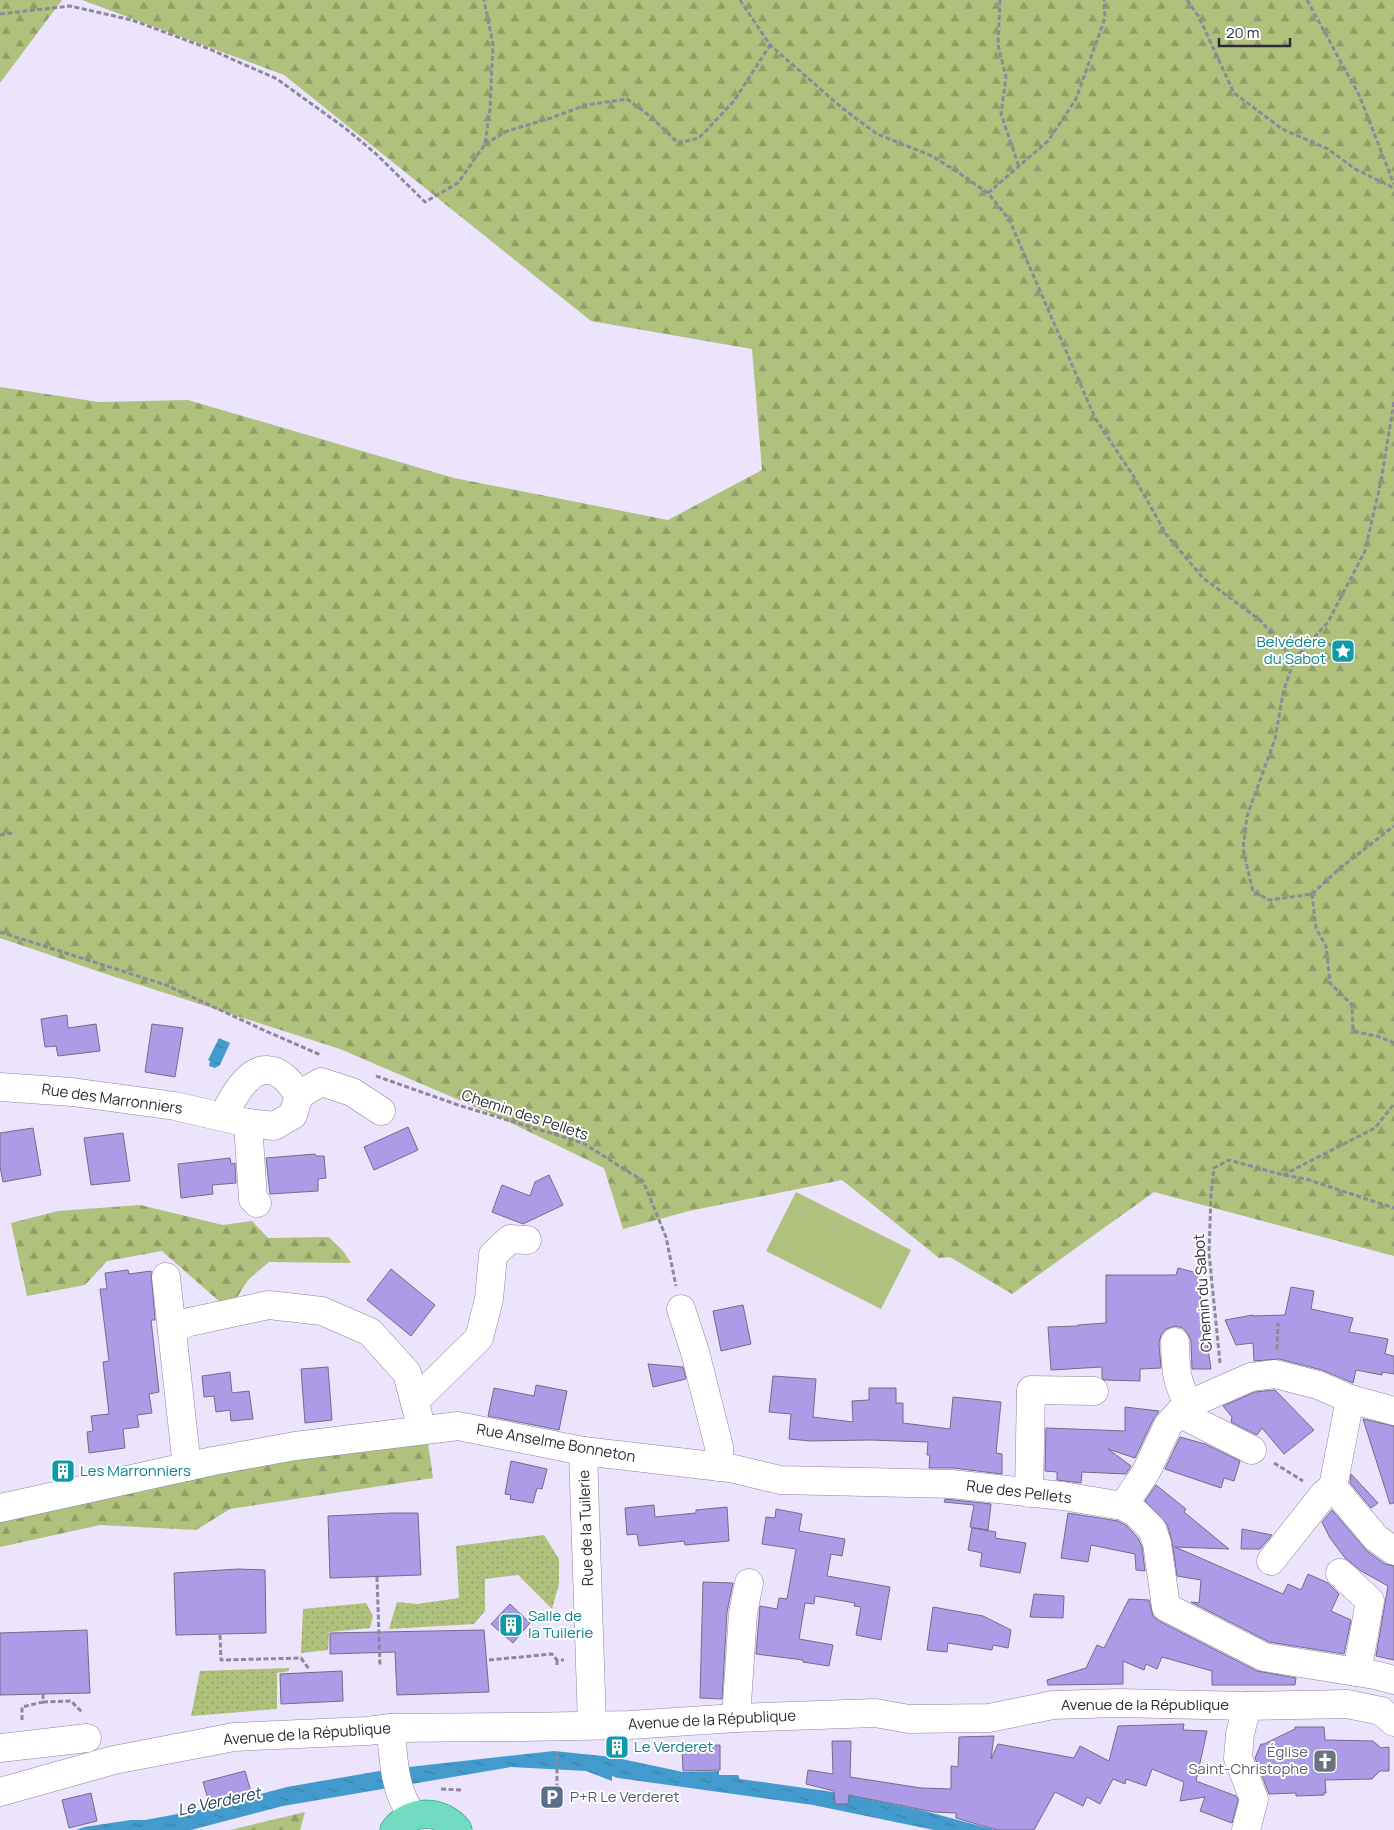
<svg xmlns="http://www.w3.org/2000/svg" width="1394" height="1830" font-family="Manrope,sans-serif">
	<style>
		.grass { fill: url(#grass-dots) }
		.forest { fill: url(#forest-firs) }
		.park { fill: #afc17c }
		.water { fill: url(#water-ripples) }
		.building { fill: #ae9be8; stroke: #726b89 }
		.lines { fill: none; stroke-linecap: round; stroke-linejoin: round }
		.minor-casing { stroke: #8d82a0; stroke-width: 29 }
		.major-casing { stroke: #1c8d74; stroke-width: 29 }
		.path { stroke: #8e889b; stroke-width: 3; stroke-dasharray: 5 2.5; stroke-linecap: butt }
		.minor { stroke: #fff; stroke-width: 28 }
		.major { stroke: #71dbc0; stroke-width: 28 }
		.labels { text-anchor: middle; stroke-width: 4; stroke-linejoin: round; paint-order: stroke }
		.culture-label { font-size: 15px; fill: #0d838f; stroke: #fff; text-anchor: start }
		.street-label { font-size: 15px; fill: #2e2a36; stroke: #fff }
		.worship-label { font-size: 15px; fill: #5b616d; stroke: #fff; text-anchor: end }
		.service-label { font-size: 15px; fill: #4e5e75; stroke: #fff; text-anchor: start }
		.water-label { font-size: 16px; font-style: italic; fill: #163c51; stroke: #fff }
	</style>
	<defs>
		<pattern id="grass-dots" width="8" height="8" patternUnits="userSpaceOnUse" patternTransform="scale(1.25)"><rect width="8" height="8" fill="#afc17c"/><path d="M2 2h.1M6 6h.1" fill="none" stroke="#8f9d66" stroke-width="1.8" stroke-linecap="round"/></pattern>
		<pattern id="forest-firs" width="22" height="20" patternUnits="userSpaceOnUse" patternTransform="scale(1.25)"><rect width="22" height="20" fill="#afc17c"/><path d="M5 1l3.5 6h-7zM16 11l3.5 6h-7z" fill="#8f9d66"/></pattern>
		<pattern id="water-ripples" width="26" height="14" patternUnits="userSpaceOnUse" patternTransform="scale(1.25)"><rect width="26" height="14" fill="#439bcd"/><path d="M2 4q2-2 4 0t4 0M15 11q2-2 4 0t4 0" fill="none" stroke="#387fa7"/></pattern>
	</defs>
	<rect width="100%" height="100%" fill="#ece3fd"/>
	<!-- grass -->
	<g class="grass">
		<path d="M544,1535L559,1559V1584L552,1609L518,1575L485,1579V1611L474,1624L389,1629L397,1602L417,1604L459,1598L456,1546Z"/>
		<path d="M366,1603L373,1616L370,1628L329,1632L328,1650L301,1653L303,1609Z"/>
		<path d="M289,1668V1671L277,1673V1709L191,1716L200,1671Z"/>
	</g>
	<!-- forest -->
	<g class="forest">
		<path d="M0,0H62L0,83Z"/>
		<path d="M82,0H1394V1256L1154,1192L1012,1294L950,1257L939,1258L842,1180L689,1211L623,1229L604,1168L501,1118L340,1049L112,976L0,938V387L99,402L188,400L454,478L668,520L762,470L752,349L591,321L284,75Z"/>
		<path d="M140,1205L223,1225L252,1221L268,1238L329,1237L344,1252L351,1263L269,1262L248,1280L229,1310L162,1251L107,1261L85,1285L27,1296L11,1223L58,1211Z"/>
		<path d="M428,1443L433,1478L230,1509L196,1530L100,1525L0,1547V1514L289,1457Z"/>
		<path d="M305,1812L300,1830H230Z"/>
	</g>
	<!-- park -->
	<path class="park" d="M796,1192L911,1250L881,1309L766,1251Z"/>
	<!-- water -->
	<g class="water">
		<path d="M219,1038L230,1043L220,1065L215,1068L209,1066L210,1061L208,1060Z"/>
		<path d="M554,1751L612,1757L683,1772L719,1771V1775H738L740,1779L833,1792L921,1810L995,1830H934L813,1805L618,1778L612,1776V1781L586,1771L511,1767L283,1806L191,1830H76L84,1827L131,1820H145L199,1810L287,1787L391,1769Z"/>
	</g>
	<!-- building -->
	<g class="building">
		<path d="M67,1015L68,1028L96,1024L100,1051L58,1056L56,1046L45,1047L41,1019Z"/>
		<path d="M152,1024L183,1028L175,1077L145,1072Z"/>
		<path d="M408,1127L418,1150L374,1170L364,1147Z"/>
		<path d="M33,1128L41,1175L3,1182L0,1166V1133Z"/>
		<path d="M123,1133L130,1181L91,1185L84,1138Z"/>
		<path d="M315,1154L316,1156H324L326,1178L318,1179V1191L270,1194L266,1158Z"/>
		<path d="M230,1158L231,1164L235,1163L236,1183L212,1185L213,1194L181,1198L178,1164Z"/>
		<path d="M549,1175L563,1205L523,1224L492,1212L502,1185L530,1196L535,1182Z"/>
		<path d="M1178,1268L1197,1273L1211,1369H1192L1191,1341L1188,1334L1183,1328L1175,1326L1166,1329L1161,1335L1159,1343L1161,1368L1140,1369V1381L1104,1380L1102,1378V1367L1051,1370L1048,1327L1078,1326V1325L1106,1323V1275H1176Z"/>
		<path d="M391,1269L435,1305L411,1336L367,1300Z"/>
		<path d="M128,1270L129,1274L151,1271L155,1320H151L159,1392L149,1394L152,1413L137,1415L139,1427L123,1429L125,1448L89,1453L87,1432L93,1431L91,1416L109,1414L103,1362L109,1361L100,1289H107L105,1273Z"/>
		<path d="M1291,1287L1314,1291L1311,1309L1353,1318L1349,1332L1388,1339L1385,1354L1394,1356V1374L1382,1372V1375L1356,1370L1353,1383L1322,1370L1279,1359L1254,1361L1253,1343L1236,1345L1225,1320L1253,1315V1316L1285,1315Z"/>
		<path d="M743,1305L751,1344L721,1351L713,1311Z"/>
		<path d="M648,1364L683,1367L686,1379L653,1387Z"/>
		<path d="M328,1367L332,1420L305,1423L301,1369Z"/>
		<path d="M230,1372L232,1393L249,1391L253,1419L231,1421L230,1410L216,1412L214,1396L204,1397L202,1376Z"/>
		<path d="M773,1376L816,1379L813,1417L853,1422L852,1401L869,1400V1388H896V1403H903V1423L950,1429L953,1397L1001,1402L996,1453L1002,1454V1474L953,1468H929L930,1455H927L928,1442L870,1440L811,1441L789,1439L791,1414L769,1412Z"/>
		<path d="M536,1385L567,1391L559,1430L488,1416L494,1388L534,1396Z"/>
		<path d="M1275,1390L1314,1430L1284,1454L1262,1428L1257,1435L1231,1422L1232,1417L1223,1406L1255,1392Z"/>
		<path d="M1125,1407L1159,1411L1154,1418L1135,1458L1108,1449L1131,1466L1126,1474L1082,1472L1081,1483L1057,1480V1472L1045,1471L1046,1428L1125,1431Z"/>
		<path d="M1363,1419L1394,1426V1503L1390,1504Z"/>
		<path d="M1180,1437L1205,1444L1240,1461L1234,1481L1224,1478L1221,1488L1165,1469Z"/>
		<path d="M511,1461L547,1469L542,1489L537,1488L533,1503L510,1499L511,1495L505,1494Z"/>
		<path d="M1351,1474L1378,1503L1371,1508L1350,1483Z"/>
		<path d="M1156,1485L1186,1509L1184,1512L1229,1549L1175,1547L1283,1594L1288,1584L1301,1590L1308,1574L1328,1583L1339,1594L1331,1611L1351,1620L1344,1654L1269,1642L1191,1602L1199,1603L1201,1580L1177,1576L1172,1541L1167,1524L1145,1501Z"/>
		<path d="M945,1499L991,1504L988,1530L970,1527L974,1505L944,1502Z"/>
		<path d="M654,1505L655,1517L696,1513V1510L727,1507L729,1541L685,1545L684,1541L639,1546L637,1534L627,1535L625,1508Z"/>
		<path d="M776,1509L802,1514L799,1531L845,1539L842,1556L831,1554L827,1576L890,1587L881,1640L856,1635L861,1607L854,1606L855,1603L815,1596L814,1604L805,1603L799,1639L833,1645L829,1666L803,1662V1660L756,1654L760,1606L777,1609L779,1598L787,1599L796,1549L762,1544L766,1517L775,1518Z"/>
		<path d="M1332,1510L1367,1551L1385,1564L1394,1566V1660L1376,1656L1388,1586L1361,1571L1345,1558L1330,1538L1322,1522Z"/>
		<path d="M392,1513H418L421,1575L330,1578L328,1516Z"/>
		<path d="M1068,1513L1118,1521L1127,1526L1138,1538L1142,1547L1145,1571L1136,1570L1135,1554L1091,1545L1088,1562L1061,1558Z"/>
		<path d="M972,1528L996,1532L995,1538L1026,1543L1020,1573L980,1566L982,1553L968,1550Z"/>
		<path d="M1242,1529L1272,1535L1260,1549H1241Z"/>
		<path d="M238,1569L265,1570L266,1633L176,1635L174,1573Z"/>
		<path d="M703,1582L733,1583L727,1612L722,1699L700,1698Z"/>
		<path d="M1034,1594L1064,1596L1063,1618L1030,1617Z"/>
		<path d="M1129,1599L1149,1600L1153,1616L1159,1621L1257,1671L1296,1678L1295,1685H1212V1671L1162,1657L1157,1669L1146,1664L1144,1670L1123,1661V1684L1048,1685L1047,1680L1086,1668L1097,1645L1104,1648Z"/>
		<path d="M510,1604L530,1623L513,1643L491,1624Z"/>
		<path d="M933,1607L983,1616L1011,1630L1008,1648L993,1645L992,1650L948,1643L947,1652L927,1650Z"/>
		<path d="M87,1630L90,1693L0,1695V1633Z"/>
		<path d="M484,1630L489,1692L397,1695L395,1652L330,1654V1633Z"/>
		<path d="M342,1671L343,1701L281,1704L280,1674Z"/>
		<path d="M1184,1724L1183,1730L1207,1731L1196,1781L1236,1796L1238,1800L1232,1823L1200,1811L1205,1797L1180,1801L1184,1782L1152,1769L1146,1786L1126,1779L1125,1784L1113,1779L1100,1804L1087,1797L1083,1806L1055,1792L1034,1830H997L956,1818V1813L934,1812L849,1795L848,1804H835L834,1791L806,1784L808,1770L833,1774L832,1741H851L850,1777L921,1788L951,1789V1766L958,1767L959,1737L994,1736L991,1759L998,1744L1074,1758L1080,1746L1109,1761L1118,1726Z"/>
		<path d="M1295,1727H1324L1325,1740L1373,1741L1381,1748L1389,1747V1771H1380L1372,1779L1325,1780L1326,1793L1324,1792V1795L1296,1796V1793L1269,1794L1255,1758L1261,1744H1264L1295,1729Z"/>
		<path d="M720,1745V1770L683,1771L682,1746Z"/>
		<path d="M245,1771L252,1795L210,1806L203,1782Z"/>
		<path d="M91,1793L97,1821L69,1828L62,1800Z"/>
	</g>
	<g class="lines">
		<!-- minor casing -->
		<g class="minor-casing">
			<g id="minor">
				<path d="M0,1087L72,1092L175,1106L248,1123L274,1126L293,1115L299,1095C295,1090 290,1082 284,1077C255,1053 233,1096 223,1117"/>
				<path d="M299,1095L321,1082L352,1092L381,1111"/>
				<path d="M248,1123L253,1199L257,1203"/>
				<path d="M166,1277L187,1467"/>
				<path d="M681,1309L695,1352L719,1447L720,1467"/>
				<path d="M172,1330L189,1322L269,1305L322,1311L370,1332L407,1373L422,1430"/>
				<path d="M1175,1342C1176,1368 1175,1381 1189,1404"/>
				<path d="M1350,1399L1333,1487L1376,1538L1394,1551"/>
				<path d="M415,1401L479,1338L489,1299L493,1255L510,1239L527,1240"/>
				<path d="M1179,1413L1252,1450"/>
				<path d="M583,1451L592,1725"/>
				<path d="M1029,1493L1031,1390L1094,1391"/>
				<path d="M1123,1506L1146,1472L1168,1425L1185,1406L1251,1377L1275,1374L1318,1385L1350,1399L1394,1411"/>
				<path d="M0,1508L213,1461L295,1446L458,1426L583,1451L730,1468L780,1480L951,1484L1063,1496L1123,1506L1136,1513L1152,1529L1157,1543L1166,1607L1264,1657L1375,1675L1394,1680"/>
				<path d="M1271,1561L1324,1494L1333,1487"/>
				<path d="M1340,1573L1370,1601L1357,1672"/>
				<path d="M736,1718L743,1613L749,1583"/>
				<path d="M391,1728C393,1757 394,1792 413,1816"/>
				<path d="M0,1748L87,1738"/>
				<path d="M0,1792L114,1760L234,1737L367,1731L391,1728L522,1727L630,1725L736,1718L875,1713L909,1719L989,1718L1053,1705L1118,1703L1247,1706L1347,1704L1381,1711L1394,1722"/>
				<path d="M1246,1830L1254,1799L1238,1758L1240,1734L1247,1706"/>
			</g>
		</g>
		<!-- major casing -->
		<g class="major-casing">
			<path id="major" d="M394,1830C411,1809 441,1809 458,1830"/>
		</g>
		<!-- path -->
		<g class="path">
			<path d="M740,0L770,45L841,107L877,134L932,156L956,171L988,193L1009,219L1095,418L1134,477L1166,534L1203,578L1260,620L1294,660"/>
			<path d="M1000,0L998,45L1006,77L1001,114L1019,167"/>
			<path d="M1187,0L1199,17L1234,93L1282,129L1328,149L1355,169L1394,188"/>
			<path d="M1307,0L1359,95L1394,184"/>
			<path d="M0,14L70,6L132,20L207,48L277,79L345,128L375,153L425,202L458,183L485,144L490,109L493,44L484,0"/>
			<path d="M485,144L507,131L548,119L586,105L627,99L651,117L678,143L699,138L734,101L770,45"/>
			<path d="M988,193L1048,141L1076,99L1105,18L1104,0"/>
			<path d="M1394,402L1381,481L1365,551L1328,622L1294,660L1283,693L1275,739L1247,816L1243,849L1253,892L1270,900L1312,894L1316,928L1326,946L1330,983L1352,1005L1353,1031L1380,1037L1394,1043"/>
			<path d="M1315,637L1339,649"/>
			<path d="M0,835L13,833"/>
			<path d="M1312,894L1339,869L1394,826"/>
			<path d="M0,932L166,985L270,1033L321,1055"/>
			<path d="M376,1076L458,1105L583,1143L643,1181L666,1237L676,1286"/>
			<path d="M1283,1175L1375,1128L1394,1104"/>
			<path d="M1277,1349L1278,1323"/>
			<path d="M1220,1363L1209,1253L1211,1195L1214,1168L1229,1160L1283,1175L1306,1179L1394,1208"/>
			<path d="M1274,1463L1303,1481"/>
			<path d="M377,1577L380,1666"/>
			<path d="M220,1635L221,1660L301,1658L309,1669"/>
			<path d="M489,1660L552,1654L557,1660H564"/>
			<path d="M557,1660V1666"/>
			<path d="M43,1702L71,1701L83,1713"/>
			<path d="M22,1720V1707L43,1702V1694"/>
			<path d="M441,1789L461,1790"/>
			<path d="M557,1796V1751"/>
		</g>
		<!-- minor -->
		<use href="#minor" class="minor"/>
		<!-- major -->
		<use href="#major" class="major"/>
	</g>
	<!-- icons -->
	<defs>
		<g id="sight-square" transform="scale(1.25)"><rect x="-9" y="-9" width="18" height="18" rx="4" fill="#0f9aa8" stroke="#fff"/><path d="M0-6L1.8-2.2L6-1.7L2.9 1.2L3.7 5.4L0 3.3L-3.7 5.4L-2.9 1.2L-6-1.7L-1.8-2.2Z" fill="#fff"/></g>
		<g id="building-square" transform="scale(1.25)"><rect x="-9" y="-9" width="18" height="18" rx="4" fill="#0f9aa8" stroke="#fff"/><path d="M-4-6H4V6H1V3H-1V6H-4ZM-2.5-4.3h1.7v1.8h-1.7ZM.8-4.3h1.7v1.8H.8ZM-2.5-1h1.7V.8h-1.7ZM.8-1h1.7V.8H.8Z" fill="#fff"/></g>
		<g id="church-square" transform="scale(1.25)"><rect x="-9" y="-9" width="18" height="18" rx="4" fill="#6b7280" stroke="#fff"/><path d="M-1.2-6h2.4v3.5h3.3v2.4h-3.3V6h-2.4V-.1h-3.3v-2.4h3.3Z" fill="#fff"/></g>
		<g id="parking-square" transform="scale(1.25)"><rect x="-9" y="-9" width="18" height="18" rx="4" fill="#5c6f8a" stroke="#fff"/><path d="M-3.5-5.5H1a3.5 3.5 0 0 1 0 7H-1V5.5H-3.5ZM-1-3.4V-.6H.8a1.4 1.4 0 0 0 0-2.8Z" fill="#fff"/></g>
	</defs>
	<g fill-rule="evenodd">
		<use href="#sight-square" x="1343" y="651"/>
		<use href="#building-square" x="63" y="1471"/>
		<use href="#building-square" x="511" y="1625"/>
		<use href="#building-square" x="617" y="1747"/>
		<use href="#church-square" x="1325" y="1761"/>
		<use href="#parking-square" x="552" y="1797"/>
	</g>
	<g class="labels">
		<!-- culture labels -->
		<g class="culture-label">
			<text x="1326" y="647" text-anchor="end">Belvédère<tspan x="1326" dy="17">du Sabot</tspan></text>
			<text x="80" y="1476">Les Marronniers</text>
			<text x="528" y="1621">Salle de<tspan x="528" dy="17">la Tuilerie</tspan></text>
			<text x="634" y="1752">Le Verderet</text>
		</g>
		<!-- street labels -->
		<g class="street-label">
			<text transform="translate(112 1099) rotate(8)" y="5">Rue des Marronniers</text>
			<text transform="translate(525 1115) rotate(18)" y="5">Chemin des Pellets</text>
			<text transform="translate(1203 1293) rotate(-94)" y="5">Chemin du Sabot</text>
			<text transform="translate(556 1443) rotate(10)" y="5">Rue Anselme Bonneton</text>
			<text transform="translate(1019 1492) rotate(7)" y="5">Rue des Pellets</text>
			<text transform="translate(586 1528) rotate(-92)" y="5">Rue de la Tuilerie</text>
			<text x="1145" y="1710">Avenue de la République</text>
			<text transform="translate(712 1720) rotate(-3)" y="5">Avenue de la République</text>
			<text transform="translate(307 1734) rotate(-4)" y="5">Avenue de la République</text>
		</g>
		<!-- worship labels -->
		<g class="worship-label">
			<text x="1308" y="1757">Église<tspan x="1308" dy="17">Saint-Christophe</tspan></text>
		</g>
		<!-- service labels -->
		<g class="service-label">
			<text x="570" y="1802">P+R Le Verderet</text>
		</g>
		<!-- water labels -->
		<g class="water-label">
			<text transform="translate(219 1801) rotate(-12)" y="6">Le Verderet</text>
		</g>
	</g>
	<!-- scale -->
	<path d="M1219 38v8h71v-8" fill="none" stroke="#2e2a36" stroke-width="2.5"/>
	<text x="1226" y="38" font-size="15" fill="#2e2a36" stroke="#ffffff" stroke-width="4" paint-order="stroke">20 m</text>
</svg>
